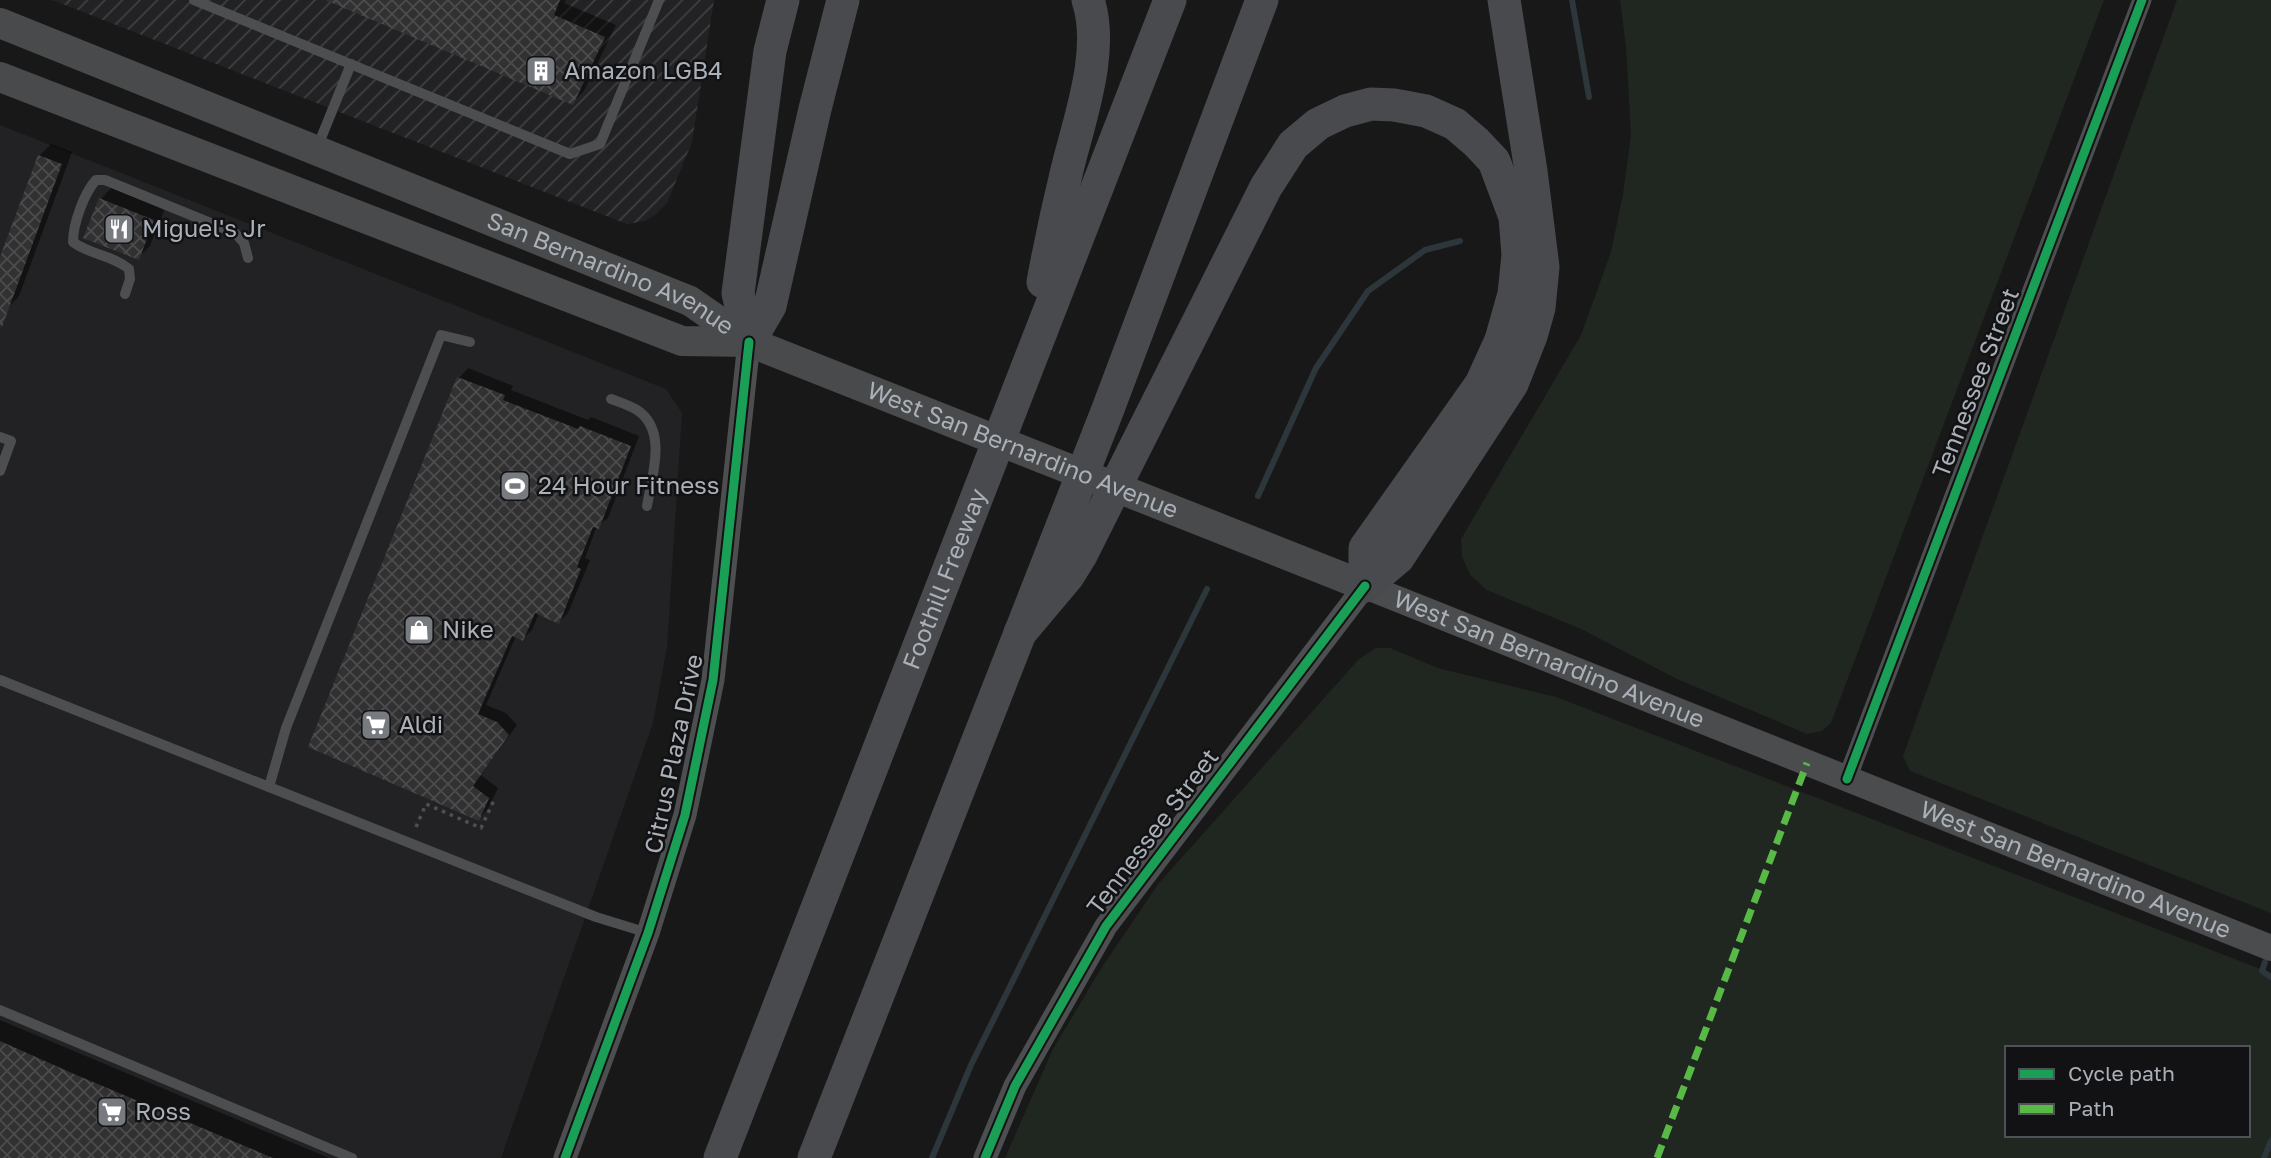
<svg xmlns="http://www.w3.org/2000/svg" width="2271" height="1158" font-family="'Golos Text',sans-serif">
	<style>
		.built { fill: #222224 }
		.industrial { fill: url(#industrial-furrows) }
		.grass { fill: #202620; fill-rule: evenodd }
		.shadow { fill: #0007 }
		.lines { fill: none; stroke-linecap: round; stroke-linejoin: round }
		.stream { stroke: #2d363b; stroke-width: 6 }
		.building { fill: url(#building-cross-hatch) }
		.path { stroke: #4e4f52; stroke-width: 3.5; stroke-dasharray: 3.5 5; stroke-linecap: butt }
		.service { stroke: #4c4e50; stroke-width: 10 }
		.minor { stroke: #4c4e50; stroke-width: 19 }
		.tertiary { stroke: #4c4e50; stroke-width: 23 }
		.secondary { stroke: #4b4c4e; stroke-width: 26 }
		.primary { stroke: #494a4c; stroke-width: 30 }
		.motorway { stroke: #494a4d; stroke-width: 33 }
		.quiet { stroke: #58b947; stroke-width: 7; stroke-dasharray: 14 7; stroke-linecap: butt }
		.cycleway-casing { stroke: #121214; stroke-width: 13 }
		.cycleway { stroke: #1a9f57; stroke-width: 9 }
		.labels { text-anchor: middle; stroke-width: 5; stroke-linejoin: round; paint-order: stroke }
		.poi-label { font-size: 24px; fill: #aab0b8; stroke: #121214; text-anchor: start }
		.street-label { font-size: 24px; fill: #aab0b8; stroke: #121214 }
	</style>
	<defs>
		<pattern id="industrial-furrows" width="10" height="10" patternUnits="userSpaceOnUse" patternTransform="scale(1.75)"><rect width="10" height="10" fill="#222224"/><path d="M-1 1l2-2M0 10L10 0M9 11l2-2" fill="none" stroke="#3f4042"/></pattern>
		<pattern id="building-cross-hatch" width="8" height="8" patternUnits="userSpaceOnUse" patternTransform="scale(1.75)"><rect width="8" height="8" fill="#313132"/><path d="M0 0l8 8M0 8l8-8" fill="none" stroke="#4c4c4e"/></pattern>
	</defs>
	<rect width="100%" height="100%" fill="#181818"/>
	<!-- built -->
	<path class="built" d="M0,125L666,389L682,413L667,647L653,723L501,1158H0Z"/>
	<!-- industrial -->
	<path class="industrial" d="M52,0H714L692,142L667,203L655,215L645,221L627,224Z"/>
	<!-- grass -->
	<g class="grass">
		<path d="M1620,0H2104L1831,723L1822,731L1807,734L1677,679L1581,629L1487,590L1470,575L1462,556L1461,539L1581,335L1611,252L1623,194L1631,135L1626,47Z"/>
		<path d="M2177,0H2271V913L1910,771L1903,756Z"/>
		<path d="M1376,648H1390L1438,668L1556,697L2271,973V1158H1005L1053,1049L1102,967L1159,883L1359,659ZM2007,1048H2248V1135H2007Z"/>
	</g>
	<!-- shadow -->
	<g class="shadow">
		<path d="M329,0H566L564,3L616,25L584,91L572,103Z"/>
		<path d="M51,144L72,152L19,296L8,308L0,305V262L39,156Z"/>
		<path d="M112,187L165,208L150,246L138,258L86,237L101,199Z"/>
		<path d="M468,368L513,386L511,390L588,420L591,417L639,436L608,518L597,526L585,558L590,560L568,613L559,622L539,613L532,630L523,639L516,636L486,705L506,713L517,725L481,775L498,788L488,809L479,819L310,747L459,378Z"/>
		<path d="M0,1020L329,1158H0Z"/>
	</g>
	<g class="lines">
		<!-- stream -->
		<g class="stream">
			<path d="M1572,0L1589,97"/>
			<path d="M1258,496L1316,368L1368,291L1425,250L1460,241"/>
			<path d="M2265,962L2262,971L2271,977"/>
			<path d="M932,1158L971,1065L1207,589"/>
			<path d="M2264,1158L2271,1141"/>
		</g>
	</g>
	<!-- building -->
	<g class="building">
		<path d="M325,0H560L554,15L605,37L573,105Z"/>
		<path d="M38,155L62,164L2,327L0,326V257Z"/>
		<path d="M99,198L154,220L139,260L83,238Z"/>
		<path d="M457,377L505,395L503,400L578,429L580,426L631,446L599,529L593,527L577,567L581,569L559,624L535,613L523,641L512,636L478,714L497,722L509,735L473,786L489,798L479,821L308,747Z"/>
		<path d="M0,1041L74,1074L273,1158H0Z"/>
	</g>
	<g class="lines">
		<!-- path -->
		<path class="path" d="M416,827L426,804L481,828L494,800"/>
		<!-- service -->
		<g class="service">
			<path d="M194,0L570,154L600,144L659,0"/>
			<path d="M317,148L351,64"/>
			<path d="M125,294L130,279L129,269C113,255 90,255 73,242C73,224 84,193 96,180H105L235,233L244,243L248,258"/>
			<path d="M611,399C619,402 629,405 637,410C668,430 652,476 647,506"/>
			<path d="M0,437L11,441L0,471"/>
			<path d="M0,680L596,917L648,933"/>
			<path d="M269,787L286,728L441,335L470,342"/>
			<path d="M0,1010L352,1158"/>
		</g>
		<!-- minor -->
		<path class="minor" d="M1847,779L2142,0"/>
		<!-- tertiary -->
		<g class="tertiary">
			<path d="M565,1158L648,933L685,815L713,680L749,342"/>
			<path d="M985,1158L1015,1086L1106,926L1365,586"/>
		</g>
		<!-- secondary -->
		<path class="secondary" id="s1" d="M1365,586L2271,948"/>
		<!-- primary -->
		<g class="primary">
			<path id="s2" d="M0,23L690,301L749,342L1365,586"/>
			<path d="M0,77L682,341L749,342"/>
		</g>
		<!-- motorway -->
		<g class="motorway">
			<path d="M1043,282C1050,244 1058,207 1067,170C1079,120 1105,51 1088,0"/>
			<path d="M749,342L770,306L815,109L843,0"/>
			<path d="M749,342L738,293L770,51L783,0"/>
			<path d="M1365,586L1398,558L1512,384L1531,336L1539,308L1543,267L1531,171L1504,0"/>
			<path d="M1020,633L1068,576L1081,555L1266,187L1293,145L1318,124L1345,111L1371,104L1394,105L1426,111L1455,124L1476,142L1494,161L1515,217L1518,255L1514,294L1501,340L1481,384L1365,548V586"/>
			<path id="s3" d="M720,1158L1170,0"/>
			<path d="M814,1158L1108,409L1262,0"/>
		</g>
		<!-- quiet -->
		<path class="quiet" d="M1657,1158L1807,763"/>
		<!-- cycleway casing -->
		<g class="cycleway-casing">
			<g id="cycleway">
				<path d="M1847,779L2142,0"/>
				<path d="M565,1158L648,933L685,815L713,680L749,342"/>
				<path d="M985,1158L1015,1086L1106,926L1365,586"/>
			</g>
		</g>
		<!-- cycleway -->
		<use href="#cycleway" class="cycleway"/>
	</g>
	<!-- icons -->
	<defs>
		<g id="building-square" transform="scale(1.575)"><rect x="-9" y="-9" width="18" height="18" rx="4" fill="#777b80" stroke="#121214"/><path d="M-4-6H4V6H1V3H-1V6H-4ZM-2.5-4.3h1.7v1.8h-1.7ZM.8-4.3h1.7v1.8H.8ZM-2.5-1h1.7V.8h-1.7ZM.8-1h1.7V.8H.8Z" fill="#fff"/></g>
		<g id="restaurant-square" transform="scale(1.575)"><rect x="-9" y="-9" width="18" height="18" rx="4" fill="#777b80" stroke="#121214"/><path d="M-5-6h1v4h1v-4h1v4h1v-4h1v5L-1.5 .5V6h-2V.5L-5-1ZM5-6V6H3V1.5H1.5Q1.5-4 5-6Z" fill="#fff"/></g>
		<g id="stadium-square" transform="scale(1.575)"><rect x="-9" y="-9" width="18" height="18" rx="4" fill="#777b80" stroke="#121214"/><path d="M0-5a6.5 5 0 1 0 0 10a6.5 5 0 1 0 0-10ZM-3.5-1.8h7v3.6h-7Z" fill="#fff"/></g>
		<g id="shop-square" transform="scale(1.575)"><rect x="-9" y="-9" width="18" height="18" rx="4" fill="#777b80" stroke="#121214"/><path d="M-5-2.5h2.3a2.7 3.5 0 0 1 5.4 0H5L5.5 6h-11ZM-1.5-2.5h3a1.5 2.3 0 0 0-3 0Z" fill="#fff"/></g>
		<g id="supermarket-square" transform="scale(1.575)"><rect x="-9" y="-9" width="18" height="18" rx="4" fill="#777b80" stroke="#121214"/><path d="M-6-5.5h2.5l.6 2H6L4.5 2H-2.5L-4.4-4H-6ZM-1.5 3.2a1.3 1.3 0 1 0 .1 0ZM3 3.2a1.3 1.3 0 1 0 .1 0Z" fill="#fff"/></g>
	</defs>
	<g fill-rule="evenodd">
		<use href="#building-square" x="541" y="71"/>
		<use href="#restaurant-square" x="119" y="229"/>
		<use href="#stadium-square" x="515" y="486"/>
		<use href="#shop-square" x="419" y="630"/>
		<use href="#supermarket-square" x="376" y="725"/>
		<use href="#supermarket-square" x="112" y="1112"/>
	</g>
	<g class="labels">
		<!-- poi labels -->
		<g class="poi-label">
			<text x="564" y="79">Amazon LGB4</text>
			<text x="142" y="237">Miguel's Jr</text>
			<text x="538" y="494">24 Hour Fitness</text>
			<text x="442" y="638">Nike</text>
			<text x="399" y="733">Aldi</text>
			<text x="135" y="1120">Ross</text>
		</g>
		<!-- street labels -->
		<g class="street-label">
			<text dy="8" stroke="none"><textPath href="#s2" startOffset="660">San Bernardino Avenue</textPath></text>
			<text transform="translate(1976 383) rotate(-69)" y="8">Tennessee Street</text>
			<text dy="8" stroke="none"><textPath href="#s2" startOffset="1110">West San Bernardino Avenue</textPath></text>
			<text dy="8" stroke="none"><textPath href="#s3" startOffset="621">Foothill Freeway</textPath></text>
			<text dy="8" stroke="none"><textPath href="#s1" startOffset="198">West San Bernardino Avenue</textPath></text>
			<text transform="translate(674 754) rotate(-78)" y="8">Citrus Plaza Drive</text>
			<text transform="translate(1153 832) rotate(-53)" y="8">Tennessee Street</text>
			<text dy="8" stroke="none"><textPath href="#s1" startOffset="765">West San Bernardino Avenue</textPath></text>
		</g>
	</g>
	<!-- legend -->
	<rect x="2005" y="1046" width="245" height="91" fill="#121214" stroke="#4f5156" stroke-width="2"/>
	<rect x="2019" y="1069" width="35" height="10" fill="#1a9f57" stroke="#4f5156" stroke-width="2"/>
	<text x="2068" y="1081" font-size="21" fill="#aab0b8">Cycle path</text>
	<rect x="2019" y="1104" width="35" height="10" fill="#58b947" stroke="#4f5156" stroke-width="2"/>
	<text x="2068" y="1116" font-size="21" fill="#aab0b8">Path</text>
</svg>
